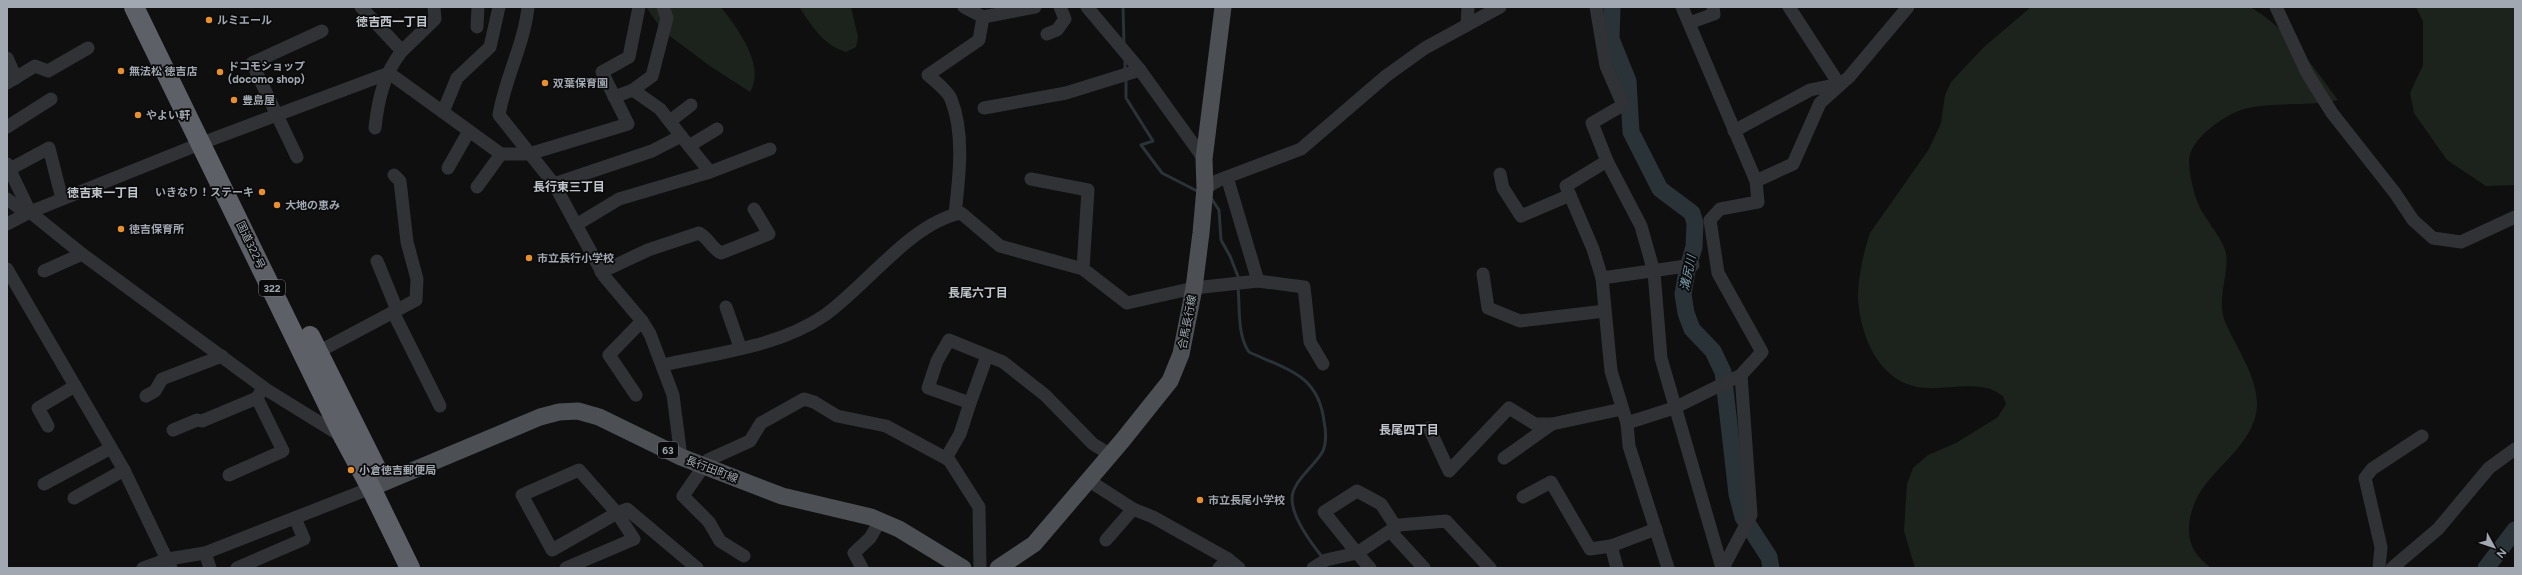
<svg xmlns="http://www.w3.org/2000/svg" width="2522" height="575" font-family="Figtree,'Noto Sans JP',sans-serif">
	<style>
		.green { fill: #1c231c }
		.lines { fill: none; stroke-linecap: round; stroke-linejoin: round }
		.stream { stroke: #293338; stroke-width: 3 }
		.river { stroke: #293338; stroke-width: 17 }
		.minor { stroke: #303235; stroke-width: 13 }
		.major { stroke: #4c4f54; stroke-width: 17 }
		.highway { stroke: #5d6066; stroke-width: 20 }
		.poi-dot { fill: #e88f2f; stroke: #0a0a0b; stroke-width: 1.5 }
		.labels { text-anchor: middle; stroke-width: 3.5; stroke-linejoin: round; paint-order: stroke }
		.shield { fill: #0a0a0b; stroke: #74797f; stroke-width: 1 }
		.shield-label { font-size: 10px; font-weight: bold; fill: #a1a8b1 }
		.poi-label { font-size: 11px; font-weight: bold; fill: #a1a8b1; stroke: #0a0a0b; text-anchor: start }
		.street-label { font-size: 11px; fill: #a1a8b1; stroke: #0a0a0b }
		.neighbourhood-label { font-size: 12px; font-weight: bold; fill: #c1c6cd; stroke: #0a0a0b }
		.water-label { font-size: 12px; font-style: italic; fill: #789bab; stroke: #0a0a0b }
	</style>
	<rect width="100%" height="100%" fill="#0f0f10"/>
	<!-- green -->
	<g class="green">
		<path d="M646,7H721C737,28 766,65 750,92L710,66L663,31Z"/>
		<path d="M799,7H851L858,37L856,47L846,52C823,45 812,26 799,7Z"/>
		<path d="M2031,7H2250C2288,29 2312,65 2338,100C2308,107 2274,101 2244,109C2226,114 2189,139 2189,161C2189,172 2193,190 2197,201C2203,217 2217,231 2224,247C2233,268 2214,298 2226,324C2239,353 2266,389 2254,421C2239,462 2193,477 2189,526C2188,546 2197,557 2211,568H1915L1904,531L1907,484L1913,468L1928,455L1956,443L1998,417L2006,404L2003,396C1998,393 1992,389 1987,388C1964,383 1939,391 1917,387C1876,379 1858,330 1858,293C1859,273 1864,251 1870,233L1929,149L1941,123L1945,95L1951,82L1984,47Z"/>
		<path d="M2416,7H2515V185L2486,186L2447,160L2414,113L2410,93L2423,65V21Z"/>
	</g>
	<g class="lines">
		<!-- stream -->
		<g class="stream">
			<path d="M1123,7L1124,45"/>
			<path d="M1125,59V71"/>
			<path d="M1126,79V98L1153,141L1141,145L1162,173L1199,192"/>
			<path d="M1211,198L1219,210L1221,240L1230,256L1239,279"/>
			<path d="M1238,287C1240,307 1237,335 1249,352C1287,370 1318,374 1324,421C1326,431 1327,441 1323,451C1315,466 1292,481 1292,499C1292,518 1311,543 1323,558"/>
		</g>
		<!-- river -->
		<g class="river">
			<path d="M1612,7L1611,39L1628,81L1631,132L1660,189L1692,213L1695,223L1694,247L1687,271L1683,294L1686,313L1692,329L1713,351L1723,372L1737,494L1743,517L1769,557L1771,568"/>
			<path d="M2486,568L2515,530"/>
		</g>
		<!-- minor -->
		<g class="minor">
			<path d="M361,7L402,51L435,19L434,7"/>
			<path d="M528,7C524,45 505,78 499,115L554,184L604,276L642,321L650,334L673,395L681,457"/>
			<path d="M964,7L983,17L1035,7"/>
			<path d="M1087,7L1140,70L1204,159"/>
			<path d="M1596,7L1606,66L1623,105L1592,123L1607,161L1641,226L1654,272L1661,358L1722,568"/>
			<path d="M1789,7L1839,84"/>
			<path d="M2276,7L2307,73L2332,113L2395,193L2413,220L2433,238L2461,242L2515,217"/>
			<path d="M1689,23L1714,14L1713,7"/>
			<path d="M1467,25L1468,7"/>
			<path d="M477,27L478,7"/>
			<path d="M1047,34L1057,30L1065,19L1060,7"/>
			<path d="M7,58L16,78"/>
			<path d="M7,83L35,66L48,71L88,48"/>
			<path d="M614,97L633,90L652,76L667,18L663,7"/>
			<path d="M984,108L1066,93L1140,70"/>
			<path d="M443,112L457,78L490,47L499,7"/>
			<path d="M670,121L691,105"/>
			<path d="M7,127L51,99"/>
			<path d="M375,128C378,100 384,73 402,51"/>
			<path d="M1734,131L1810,90L1839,84"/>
			<path d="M681,136L710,172"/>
			<path d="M689,146L717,129"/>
			<path d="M297,157L252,63L322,31"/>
			<path d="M1607,161L1566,186L1593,249L1602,278L1611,371L1627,423L1629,446L1668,568"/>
			<path d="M7,164L30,212"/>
			<path d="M448,168L469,131"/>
			<path d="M10,169L49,148L62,199"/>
			<path d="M1500,174L1503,188L1521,216L1570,195"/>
			<path d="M1227,177L1258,281"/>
			<path d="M1031,179L1088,190L1083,269"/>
			<path d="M1756,181L1793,164L1820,103L1849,77L1908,7"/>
			<path d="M554,184L652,151L681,136L660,109L633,90"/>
			<path d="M477,187L501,154"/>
			<path d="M1205,188L1219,180L1301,149L1386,76L1425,48L1500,7"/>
			<path d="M7,199L18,207L30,212L82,254L267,390L343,437"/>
			<path d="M955,214C959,178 965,134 951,99C948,91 935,81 928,75L979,40L983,17"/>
			<path d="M7,224L30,212L202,143L389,73L501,154H529L628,124L602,72L629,57L639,7"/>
			<path d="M576,225L619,199L710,172L770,149"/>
			<path d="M377,261L397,310"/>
			<path d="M7,269L124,470L171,568"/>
			<path d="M44,271L82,254"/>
			<path d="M601,272L648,250L699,233C709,238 711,248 721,253L769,234L754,209"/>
			<path d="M1483,274L1488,308L1520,321L1605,311"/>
			<path d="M1602,278L1693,265"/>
			<path d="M726,307L740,347"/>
			<path d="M393,312L440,406"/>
			<path d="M318,352L416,300L417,279L407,242L400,181L394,175"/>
			<path d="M987,356L970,403L928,388L937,361L949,340L1003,362L1045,395L1093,444L1111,455"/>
			<path d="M663,365C716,353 779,347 825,315C866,286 911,223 961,213L1000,246L1083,269L1127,303L1194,288L1258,281L1304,287L1310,342L1323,364"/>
			<path d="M636,395L609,355L642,321"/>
			<path d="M146,396L155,391L162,379L222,356"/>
			<path d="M1627,423L1674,408L1741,375L1762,352L1718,273L1710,220L1720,209L1758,202L1756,181L1682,7"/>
			<path d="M48,426L38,408L75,386"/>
			<path d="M1429,428L1449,471L1509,408L1535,424H1552"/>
			<path d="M173,430L197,420L202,421L257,398"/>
			<path d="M946,458L960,434L970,403"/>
			<path d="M1504,458L1552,424L1622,409"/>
			<path d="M229,475L283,451L257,398L263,388"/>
			<path d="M1088,480L1133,509L1153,517L1228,559L1239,568"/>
			<path d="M44,484L111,448"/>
			<path d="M1523,497L1551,482L1590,549L1611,546"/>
			<path d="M74,498L124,470"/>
			<path d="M1106,540L1133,509"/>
			<path d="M205,553L210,568"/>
			<path d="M744,556L720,541L709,522L683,496L708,460L750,441L761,423L804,399L814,402L837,416L886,426L949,460L979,507L980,568"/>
			<path d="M143,568L168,559L205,553L371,488"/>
			<path d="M237,568L304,539L295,518"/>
			<path d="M566,568L634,539L617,513L579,470L522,495L552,550L617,513L627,509L697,568"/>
			<path d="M862,568L854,553L870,538L880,521"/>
			<path d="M1219,568L1228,559"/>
			<path d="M1313,568L1326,560L1357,553L1324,512L1357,491L1381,504L1396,527"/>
			<path d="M1370,568L1357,553L1390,531"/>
			<path d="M1424,568L1390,531L1399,525L1446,521L1490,568"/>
			<path d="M1617,568L1611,546L1656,529"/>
			<path d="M1723,568L1751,515L1741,375"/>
			<path d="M2379,568L2381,547L2365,478L2372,469L2422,436"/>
			<path d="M2392,568L2438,529L2489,468L2515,449"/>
		</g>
		<!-- major -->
		<g class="major">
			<path d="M371,488L540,417L559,412L578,411L599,417L681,457L782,496L871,517L899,529L963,568"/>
			<path d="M998,568L1034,544L1122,441L1170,381L1181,354L1194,288L1201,233L1205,188L1204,159L1223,7"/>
		</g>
		<!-- highway -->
		<g class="highway">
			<path d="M134,7L344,438L371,488L410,568"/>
			<path d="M310,336L376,468"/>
		</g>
	</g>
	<!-- markers -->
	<g class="poi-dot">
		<circle cx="209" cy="20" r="4"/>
		<circle cx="121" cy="71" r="4"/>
		<circle cx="220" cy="72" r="4"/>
		<circle cx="545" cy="83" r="4"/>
		<circle cx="234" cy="100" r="4"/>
		<circle cx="138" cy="115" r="4"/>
		<circle cx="262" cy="192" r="4"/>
		<circle cx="277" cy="205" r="4"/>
		<circle cx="121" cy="229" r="4"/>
		<circle cx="529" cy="258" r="4"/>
		<circle cx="351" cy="470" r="4"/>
		<circle cx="1200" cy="500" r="4"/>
	</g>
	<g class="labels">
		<!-- shield labels -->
		<g class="shield">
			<rect x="259" y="280" width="26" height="16" rx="3"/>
			<rect x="658" y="442" width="20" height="16" rx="3"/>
		</g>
		<g class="shield-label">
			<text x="272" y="292">322</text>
			<text x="668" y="454">63</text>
		</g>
		<!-- poi labels -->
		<g class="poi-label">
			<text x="217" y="24">ルミエール</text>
			<text x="228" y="70">ドコモショップ<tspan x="228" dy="13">(docomo shop)</tspan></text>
			<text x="129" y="75">無法松 徳吉店</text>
			<text x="553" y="87">双葉保育園</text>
			<text x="242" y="104">豊島屋</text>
			<text x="146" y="119">やよい軒</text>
			<text x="254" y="196" text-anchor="end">いきなり！ステーキ</text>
			<text x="285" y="209">大地の恵み</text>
			<text x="129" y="233">徳吉保育所</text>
			<text x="537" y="262">市立長行小学校</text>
			<text x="359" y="474">小倉徳吉郵便局</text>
			<text x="1208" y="504">市立長尾小学校</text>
		</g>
		<!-- street labels -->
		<g class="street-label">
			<text transform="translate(251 245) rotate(64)" y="4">国道322号</text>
			<text transform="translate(1187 322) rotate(-79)" y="4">合馬長行線</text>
			<text transform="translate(712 469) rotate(21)" y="4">長行田町線</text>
		</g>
		<!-- neighbourhood labels -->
		<g class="neighbourhood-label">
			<text x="392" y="26">徳吉西一丁目</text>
			<text x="569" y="191">長行東三丁目</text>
			<text x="103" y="197">徳吉東一丁目</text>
			<text x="978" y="297">長尾六丁目</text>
			<text x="1409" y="434">長尾四丁目</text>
		</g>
		<!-- water labels -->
		<g class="water-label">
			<text transform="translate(1688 273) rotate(-78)" y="4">溝尻川</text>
		</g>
	</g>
	<!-- border -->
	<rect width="2522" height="575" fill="none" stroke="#a1a8b1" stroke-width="16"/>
	<!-- north arrow -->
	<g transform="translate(2494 547) rotate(130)" stroke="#0a0a0b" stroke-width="3" paint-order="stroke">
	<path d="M0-3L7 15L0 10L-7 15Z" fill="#a1a8b1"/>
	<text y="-6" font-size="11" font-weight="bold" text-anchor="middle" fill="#a1a8b1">N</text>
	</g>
</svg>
